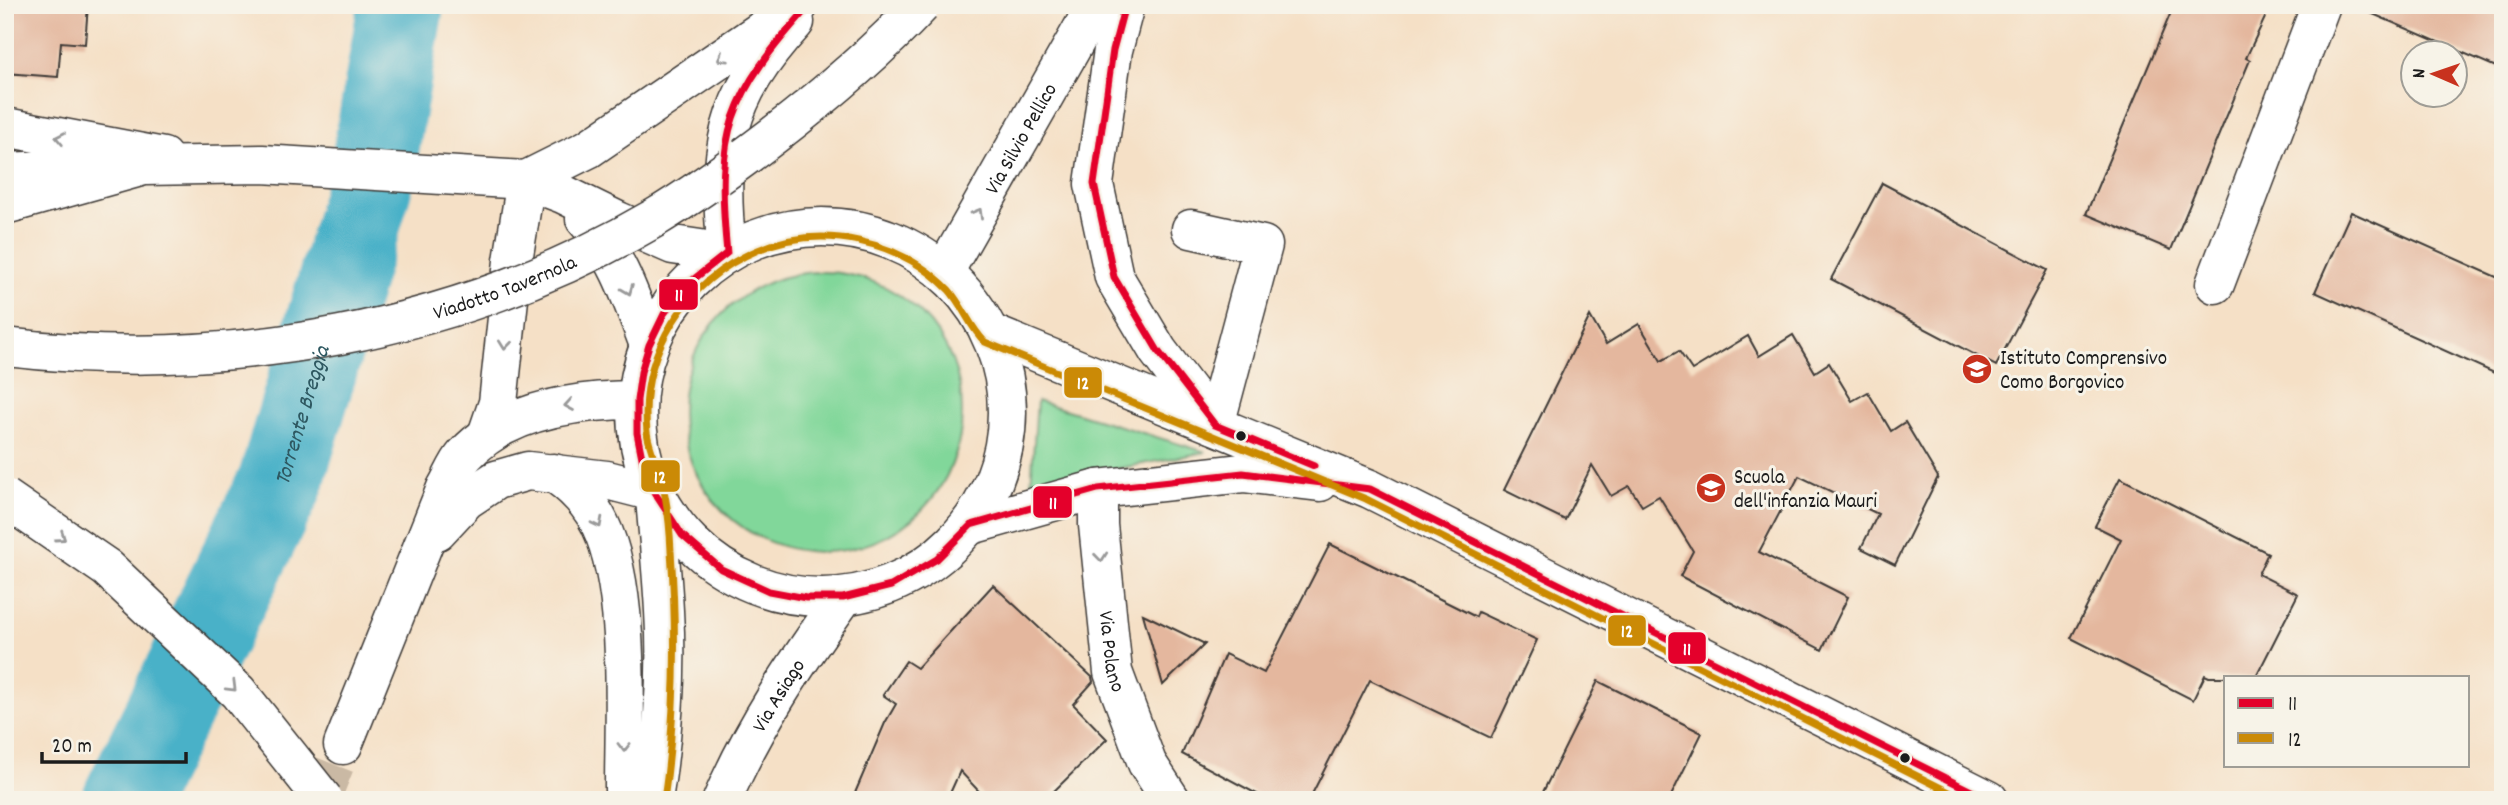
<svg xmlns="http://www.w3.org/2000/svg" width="2508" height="805" font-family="Dekko,sans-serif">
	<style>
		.green { fill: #81d79a; stroke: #4e7a5b; stroke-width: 2 }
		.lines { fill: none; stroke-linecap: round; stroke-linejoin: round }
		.river { stroke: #49b1c8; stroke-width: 86 }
		.building { fill: #e4b79e }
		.minor-tunnel { stroke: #cab9a4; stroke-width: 38; stroke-dasharray: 38 19; stroke-linecap: butt }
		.minor-casing { stroke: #3d3936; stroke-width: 41 }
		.major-casing { stroke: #3d3936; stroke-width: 41 }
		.highway-casing { stroke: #3d3936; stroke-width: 41 }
		.minor { stroke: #fff; stroke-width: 38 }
		.major { stroke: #fff; stroke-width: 38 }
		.highway { stroke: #fff; stroke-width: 38 }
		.highway-bridge-casing { stroke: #3d3936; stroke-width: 41; stroke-linecap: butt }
		.highway-bridge { stroke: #fff; stroke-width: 38 }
		.bus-1-casing { stroke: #f7f3e8; stroke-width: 12 }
		.bus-2-casing { stroke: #f7f3e8; stroke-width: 12 }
		.bus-1 { stroke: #e4002b; stroke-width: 7 }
		.bus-2 { stroke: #cb8a06; stroke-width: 7 }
		.oneway { stroke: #999 }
		.bus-dot { fill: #1c1c1c; stroke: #f7f3e8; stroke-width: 2.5 }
		.labels { text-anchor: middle; stroke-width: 6; stroke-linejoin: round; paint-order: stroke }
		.street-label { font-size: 21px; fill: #1c1c1c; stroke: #f7f3e8 }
		.poi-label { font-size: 21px; fill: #1c1c1c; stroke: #f7f3e8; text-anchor: start }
		.water-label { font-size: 23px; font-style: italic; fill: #2e5861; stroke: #f7f3e8 }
		.line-badge { stroke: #f7f3e8; stroke-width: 2.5 }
		.badge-label { font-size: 19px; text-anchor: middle; font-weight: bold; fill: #fff }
	</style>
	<rect width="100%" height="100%" fill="#f7f3e8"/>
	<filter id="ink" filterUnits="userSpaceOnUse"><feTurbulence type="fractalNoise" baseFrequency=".0143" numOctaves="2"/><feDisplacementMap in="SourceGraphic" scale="14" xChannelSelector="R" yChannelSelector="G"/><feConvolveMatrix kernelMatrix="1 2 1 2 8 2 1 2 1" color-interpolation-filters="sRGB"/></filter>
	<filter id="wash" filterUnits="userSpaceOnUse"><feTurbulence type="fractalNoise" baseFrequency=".00686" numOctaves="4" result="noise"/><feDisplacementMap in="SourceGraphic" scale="28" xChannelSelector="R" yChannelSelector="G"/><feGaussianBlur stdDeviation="1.57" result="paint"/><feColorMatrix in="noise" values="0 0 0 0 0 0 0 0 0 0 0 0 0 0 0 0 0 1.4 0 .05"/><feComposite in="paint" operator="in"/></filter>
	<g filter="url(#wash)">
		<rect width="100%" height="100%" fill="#f5e0c6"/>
		<!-- green -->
		<g class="green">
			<circle cx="822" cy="412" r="140"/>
			<path d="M1037,401L1206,452L1031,485Z"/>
		</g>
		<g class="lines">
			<!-- river -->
			<path class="river" id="s1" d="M125,800L280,484L371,180L401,5"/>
		</g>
		<g id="blocks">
			<!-- building -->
			<g class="building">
				<path d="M5,5H88L85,44L61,42L58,77L5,73Z"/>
				<path d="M2174,5H2271L2246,58L2250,60L2171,250L2086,214Z"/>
				<path d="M2352,5H2503V70Z"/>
				<path d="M1882,183L2047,270L1996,366L1831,279Z"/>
				<path d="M2351,212L2503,280V377L2315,292Z"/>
				<path d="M1590,316L1606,344L1639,324L1661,361L1679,351L1692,370L1748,336L1759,356L1793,335L1815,372L1829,363L1852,401L1868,392L1891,431L1905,422L1938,477L1895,565L1861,548L1878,514L1799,476L1759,552L1848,597L1822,650L1680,576L1693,551L1659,496L1642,506L1629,486L1611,496L1592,465L1565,520L1504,490Z"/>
				<path d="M2120,478L2268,553L2258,574L2298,594L2256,677H2209L2205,675L2193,700L2071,638L2121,539L2095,526Z"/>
				<path d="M1330,544L1476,617L1478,612L1537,640L1491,738L1370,680L1309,800H1268L1182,754L1225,654L1264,673Z"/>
				<path d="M993,585L1092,677L1093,682L1073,704L1107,739L1045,800H987L960,771L947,800H852L885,723L896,704L883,695L906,661L917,668Z"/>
				<path d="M1143,614L1205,644L1163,685Z"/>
				<path d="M1598,681L1702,733L1669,800H1539Z"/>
			</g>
		</g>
	</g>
	<g filter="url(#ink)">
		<use href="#blocks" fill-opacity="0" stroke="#3d3936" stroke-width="2"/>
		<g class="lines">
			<!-- minor-tunnel -->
			<path class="minor-tunnel" d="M321,800L343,745"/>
			<!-- minor casing -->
			<g class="minor-casing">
				<g id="minor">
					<path d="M1125,5L1113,50L1094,184L1114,277L1158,351L1213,424"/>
					<path d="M1191,229L1263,245L1215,425"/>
					<path d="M2215,284L2321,5"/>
					<path d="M990,333L1370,489L1989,800"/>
					<path d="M487,435L498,403L513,261L526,180"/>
					<path d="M554,473C573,486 590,503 600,524C632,590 624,717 624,790L626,800"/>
					<path id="s2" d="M1098,489V525L1113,672L1147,763L1171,800"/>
					<path d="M971,525L1098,489L1243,473L1320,482"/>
					<path d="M437,531L466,500L496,480L528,471L607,480L654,492"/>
					<path d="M343,745L446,488C452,478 457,464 465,455C507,409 578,400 637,400"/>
				</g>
			</g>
			<!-- major casing -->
			<g class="major-casing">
				<g id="major">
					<path d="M5,127L163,157"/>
					<path d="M526,180L588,149L799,5"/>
					<path d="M5,205L144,166L262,164L491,178L526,180L563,194L618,221L673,245L727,253"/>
					<path d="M585,219C617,254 632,300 649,345"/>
					<circle cx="822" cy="412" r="185"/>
					<path d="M727,253C717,151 723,100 795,22"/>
					<path id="s3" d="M944,272L1096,5"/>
					<path d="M653,800C663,737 668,674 664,611C662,573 658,535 655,498"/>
					<path id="s4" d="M722,800C753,727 797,662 843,598"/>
				</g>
			</g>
			<!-- highway casing -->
			<g class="highway-casing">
				<path id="highway" d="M5,172L144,166"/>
			</g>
			<!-- minor -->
			<use href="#minor" class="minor"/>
			<!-- major -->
			<use href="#major" class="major"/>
			<!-- highway -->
			<use href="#highway" class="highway"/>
			<!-- highway-bridge casing -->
			<g class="highway-bridge-casing">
				<g id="highway-bridge">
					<path id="s5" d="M5,347C227,373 459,332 653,219C695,194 736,164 774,135C826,95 876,53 921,5"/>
					<path d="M5,498L107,568L238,692L324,800"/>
				</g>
			</g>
			<!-- highway-bridge -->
			<use href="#highway-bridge" class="highway-bridge"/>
			<!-- bus-1 casing -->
			<g class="bus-1-casing">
				<g id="bus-1">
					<path d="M810,5C728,96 715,131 727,253L685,286L664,314L649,345L641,372L637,400V433L643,463L654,492L682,535L721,569L769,591L806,598H843L891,586L937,559L971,525L1098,489L1243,473L1370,489L1989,800"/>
					<path d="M1125,5L1113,50L1094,184L1114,277L1158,351L1215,425L1314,466"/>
				</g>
			</g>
			<!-- bus-2 casing -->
			<g class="bus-2-casing">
				<path id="bus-2" d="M664,800C676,717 677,635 671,551C670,528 668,505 662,482C658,465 649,449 647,432C639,353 686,280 758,250C822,223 900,240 949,290C963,306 971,329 985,342L1366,499L1965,800"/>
			</g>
			<!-- bus-1 -->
			<use href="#bus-1" class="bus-1"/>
			<!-- bus-2 -->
			<use href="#bus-2" class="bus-2"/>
		</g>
		<!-- one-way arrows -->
		<defs><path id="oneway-chevron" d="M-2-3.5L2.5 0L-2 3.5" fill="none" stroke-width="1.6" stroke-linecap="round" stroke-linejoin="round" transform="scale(1.75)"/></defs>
		<g class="oneway">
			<use href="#oneway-chevron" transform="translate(722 58) rotate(146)"/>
			<use href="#oneway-chevron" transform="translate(60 138) rotate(-169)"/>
			<use href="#oneway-chevron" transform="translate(978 213) rotate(-60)"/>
			<use href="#oneway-chevron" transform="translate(628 290) rotate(68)"/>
			<use href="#oneway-chevron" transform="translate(505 345) rotate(96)"/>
			<use href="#oneway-chevron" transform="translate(569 405) rotate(170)"/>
			<use href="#oneway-chevron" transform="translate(598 523) rotate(63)"/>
			<use href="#oneway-chevron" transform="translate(61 537) rotate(35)"/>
			<use href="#oneway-chevron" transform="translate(1101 557) rotate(84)"/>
			<use href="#oneway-chevron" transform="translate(232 687) rotate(45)"/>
			<use href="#oneway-chevron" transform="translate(624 747) rotate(90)"/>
		</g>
	</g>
	<!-- icons -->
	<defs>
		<g id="school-disc" transform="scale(1.575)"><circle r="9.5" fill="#c8321e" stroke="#f7f3e8"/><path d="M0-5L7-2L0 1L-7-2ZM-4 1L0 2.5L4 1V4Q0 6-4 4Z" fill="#fff"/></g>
	</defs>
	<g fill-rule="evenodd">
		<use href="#school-disc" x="1977" y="369"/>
		<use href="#school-disc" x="1711" y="488"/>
	</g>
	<!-- markers -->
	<g class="bus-dot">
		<circle cx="1241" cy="436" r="6"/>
		<circle cx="1905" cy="758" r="6"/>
	</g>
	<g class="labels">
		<!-- street labels -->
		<g class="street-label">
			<text dy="7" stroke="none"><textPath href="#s3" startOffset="154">Via Silvio Pellico</textPath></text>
			<text dy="7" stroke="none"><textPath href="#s5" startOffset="508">Viadotto Tavernola</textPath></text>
			<text dy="7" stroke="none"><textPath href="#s2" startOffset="163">Via Polano</textPath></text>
			<text dy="7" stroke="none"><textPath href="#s4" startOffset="119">Via Asiago</textPath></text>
		</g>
		<!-- poi labels -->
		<g class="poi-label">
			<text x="2000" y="364">Istituto Comprensivo<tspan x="2000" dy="24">Como Borgovico</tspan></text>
			<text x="1734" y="483">Scuola<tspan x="1734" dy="24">dell'infanzia Mauri</tspan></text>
		</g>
		<!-- water labels -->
		<g class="water-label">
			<text dy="8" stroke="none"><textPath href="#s1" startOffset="424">Torrente Breggia</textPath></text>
		</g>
	</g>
	<g class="line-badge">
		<rect x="658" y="278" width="41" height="33" rx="7" fill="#e4002b"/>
		<rect x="1063" y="366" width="40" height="33" rx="7" fill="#cb8a06"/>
		<rect x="640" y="459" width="41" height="34" rx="7" fill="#cb8a06"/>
		<rect x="1032" y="485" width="41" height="34" rx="7" fill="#e4002b"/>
		<rect x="1607" y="614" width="40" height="33" rx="7" fill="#cb8a06"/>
		<rect x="1667" y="631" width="40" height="34" rx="7" fill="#e4002b"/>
	</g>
	<g class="badge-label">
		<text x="679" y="301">11</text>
		<text x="1083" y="389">12</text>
		<text x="660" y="483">12</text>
		<text x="1053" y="509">11</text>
		<text x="1627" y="637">12</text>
		<text x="1687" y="655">11</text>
	</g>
	<!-- margin -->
	<rect width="2508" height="805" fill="none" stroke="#f7f3e8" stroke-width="28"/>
	<!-- legend -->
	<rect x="2224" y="676" width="245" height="91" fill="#f7f3e8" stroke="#9f9d96" stroke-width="2"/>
	<rect x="2238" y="698" width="35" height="10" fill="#e4002b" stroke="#9f9d96" stroke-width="2"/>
	<text x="2288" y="710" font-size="21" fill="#1c1c1c">11</text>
	<rect x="2238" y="733" width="35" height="10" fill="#cb8a06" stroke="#9f9d96" stroke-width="2"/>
	<text x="2288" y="746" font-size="21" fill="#1c1c1c">12</text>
	<!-- north arrow -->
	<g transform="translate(2434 74) rotate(272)"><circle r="33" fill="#f7f3e8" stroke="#9f9d96" stroke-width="2"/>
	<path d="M0-5L12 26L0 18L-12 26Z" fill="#c8321e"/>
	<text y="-10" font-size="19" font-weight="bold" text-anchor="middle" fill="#1c1c1c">N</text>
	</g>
	<!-- scale -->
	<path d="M42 752v10h144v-10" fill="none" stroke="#1c1c1c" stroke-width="3.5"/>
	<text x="52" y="752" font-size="21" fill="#1c1c1c" stroke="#f7f3e8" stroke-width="5" paint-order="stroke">20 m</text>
</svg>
